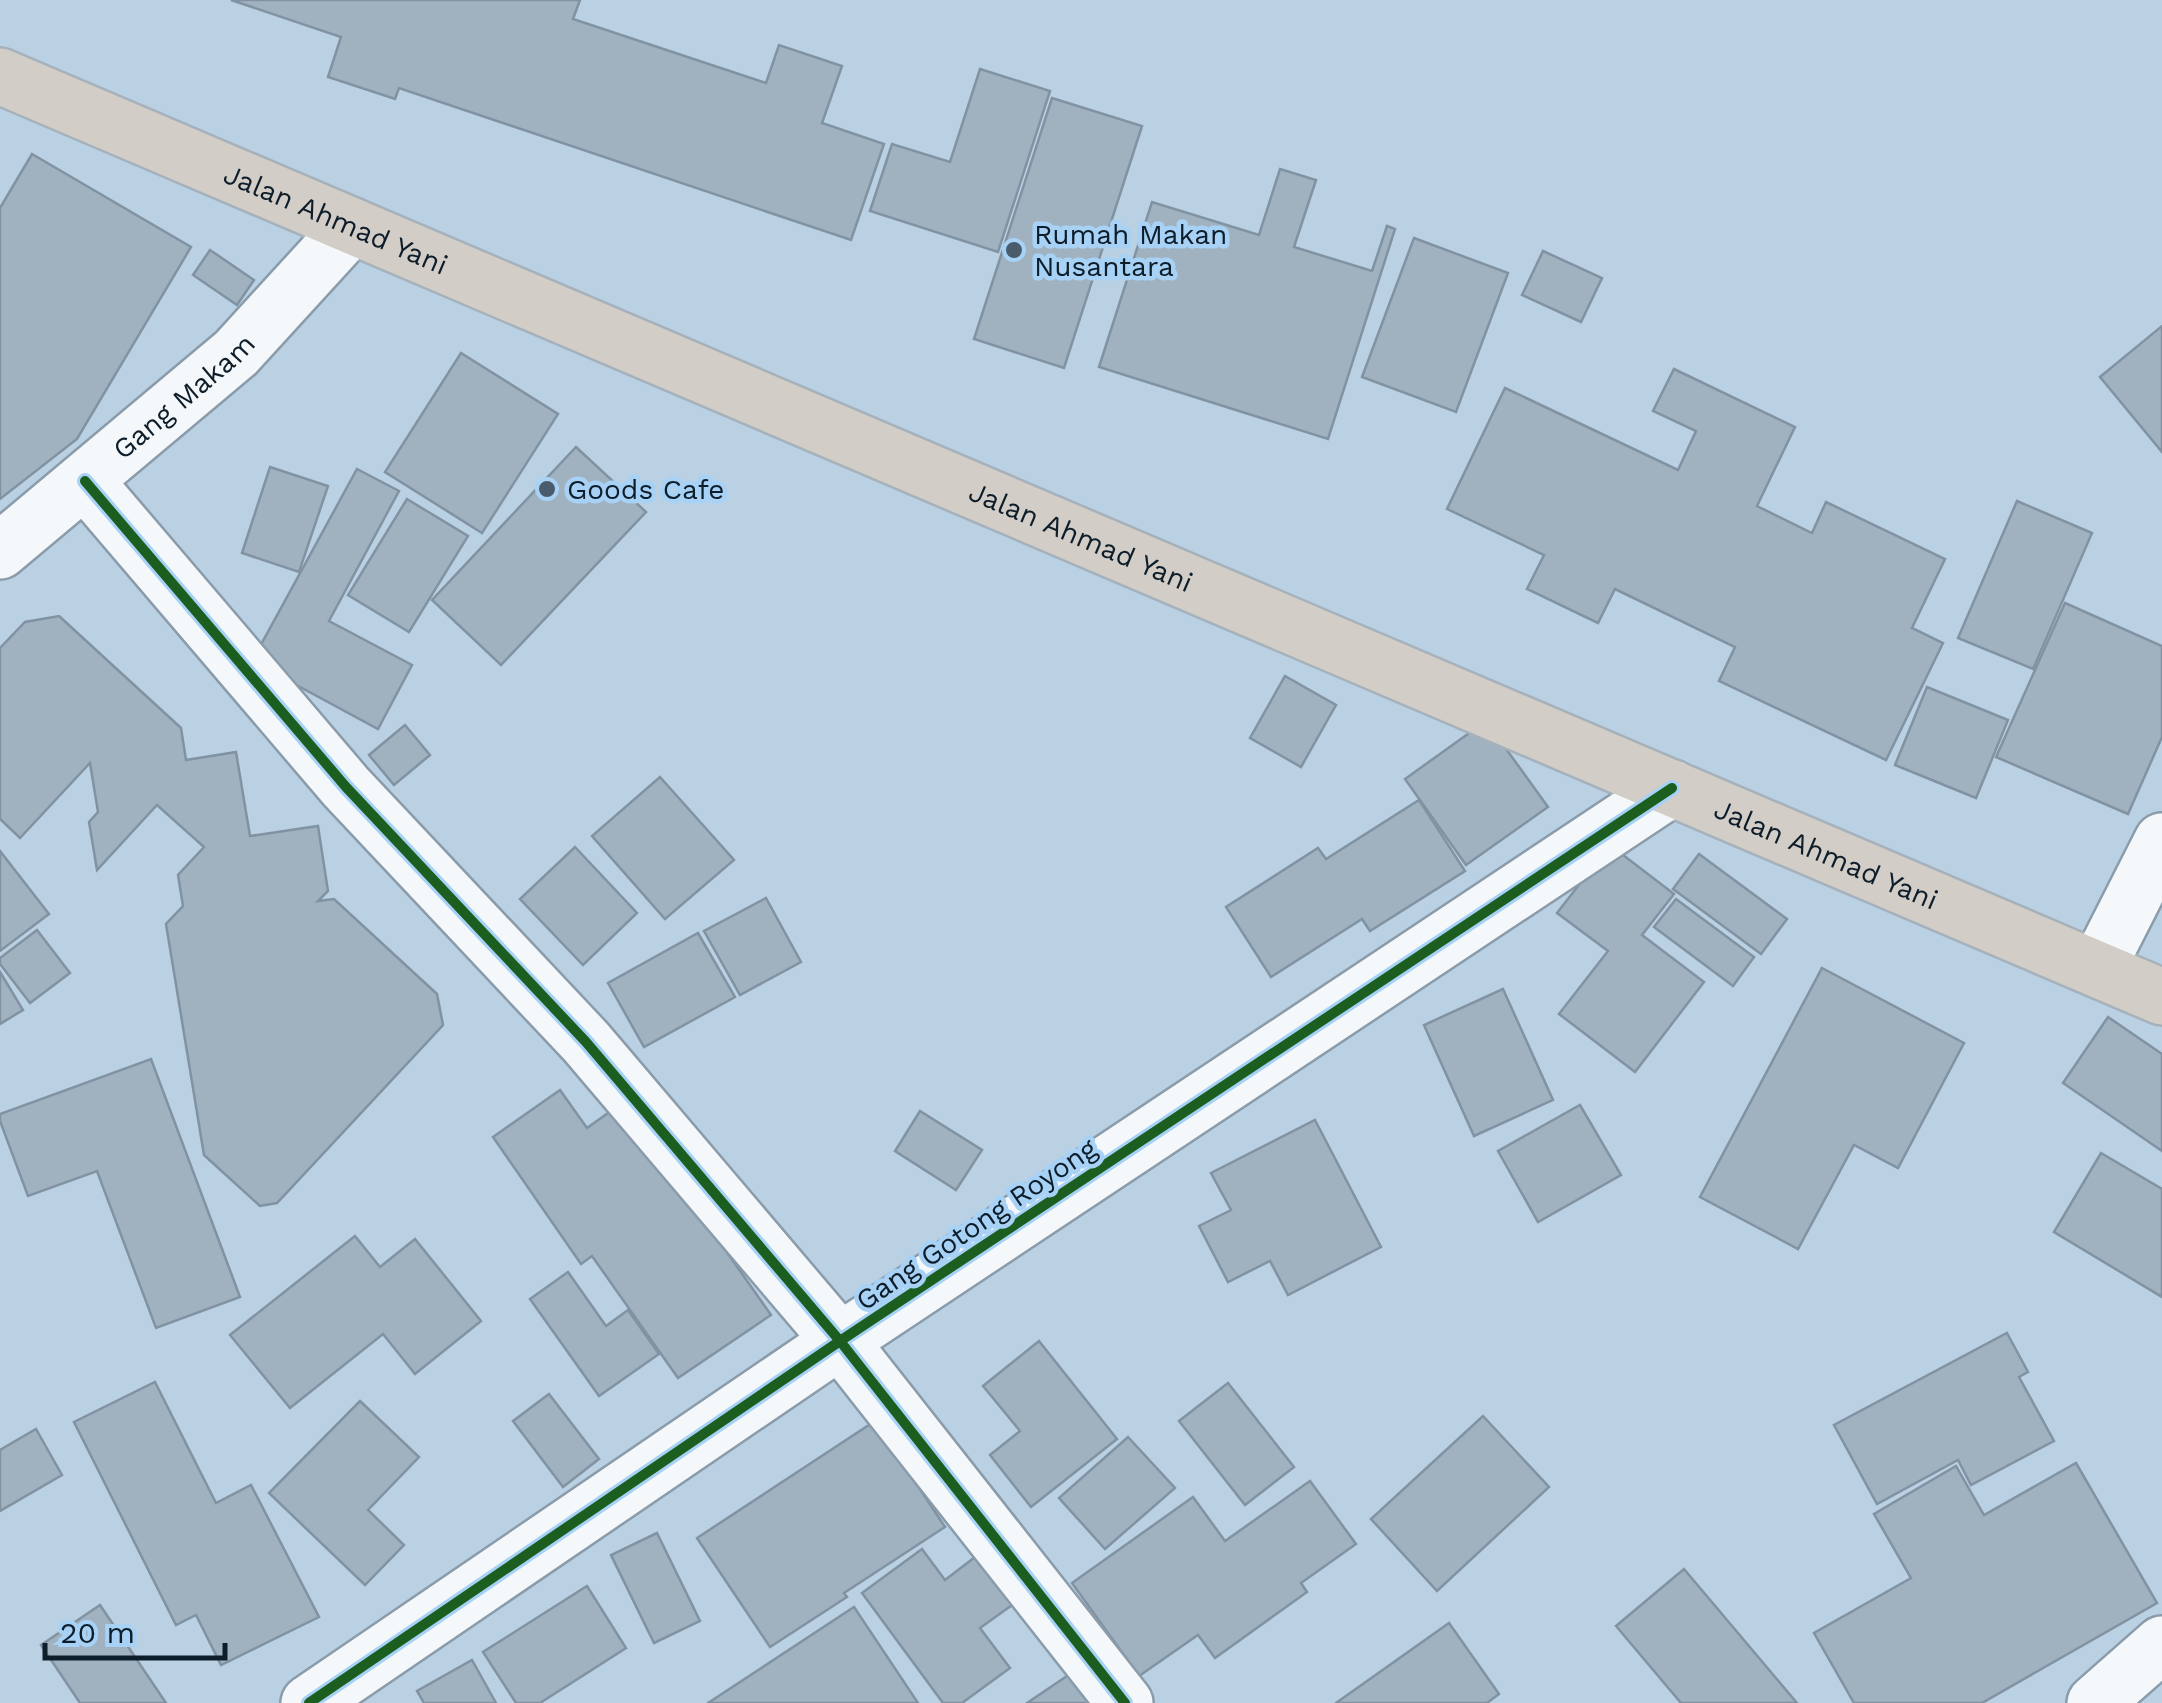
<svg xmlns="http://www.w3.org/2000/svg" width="2162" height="1703" font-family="'Work Sans',sans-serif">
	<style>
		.building { fill: #a0b2c0; stroke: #8193a2; stroke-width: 2.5 }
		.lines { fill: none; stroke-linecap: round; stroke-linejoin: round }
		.street-casing { stroke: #8a9baa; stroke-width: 60 }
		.highway-casing { stroke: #a5b1bb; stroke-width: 60 }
		.street { stroke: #f5f8fb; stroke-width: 55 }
		.highway { stroke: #d2cdc6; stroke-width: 55 }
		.cycleway-casing { stroke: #a8d2f5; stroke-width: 16 }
		.cycleway { stroke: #1b5e20; stroke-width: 10 }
		.poi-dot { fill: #4a5c6b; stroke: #a8d2f5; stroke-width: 4 }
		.labels { text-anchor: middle; stroke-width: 9; stroke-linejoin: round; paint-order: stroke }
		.street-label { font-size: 28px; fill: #0e1d2a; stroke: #a8d2f5 }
		.poi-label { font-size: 28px; fill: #0e1d2a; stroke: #a8d2f5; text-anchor: start }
	</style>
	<rect width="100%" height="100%" fill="#bad1e4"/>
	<!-- building -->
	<g class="building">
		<path d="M231,0H580L573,19L766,83L779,45L842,66L822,123L884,144L851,240L399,88L395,99L328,77L341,37Z"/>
		<path d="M980,69L1050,91L998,252L870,211L892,144L950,162Z"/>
		<path d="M1052,98L1142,126L1064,368L974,339Z"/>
		<path d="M32,154L191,247L77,439L0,499V208Z"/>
		<path d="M1280,169L1316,180L1294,247L1372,271L1387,226L1395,229L1328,439L1099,367L1152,202L1259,235Z"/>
		<path d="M1414,238L1508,273L1456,412L1362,377Z"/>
		<path d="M210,250L254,280L237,305L193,275Z"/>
		<path d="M1543,251L1602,278L1581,322L1522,295Z"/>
		<path d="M2162,326V452L2100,377Z"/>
		<path d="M461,353L558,414L482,533L385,472Z"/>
		<path d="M1674,369L1795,427L1757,506L1812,533L1826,502L1945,559L1912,628L1943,643L1886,760L1719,681L1735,647L1615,589L1598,623L1527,589L1544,555L1447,509L1505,388L1678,470L1696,431L1653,411Z"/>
		<path d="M576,447L646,512L501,665L432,600Z"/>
		<path d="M270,467L328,486L299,572L242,553Z"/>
		<path d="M357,469L399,491L329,621L412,665L378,729L252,661Z"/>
		<path d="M407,499L468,536L409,632L348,595Z"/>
		<path d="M2017,501L2092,533L2033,669L1958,638Z"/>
		<path d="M2065,603L2162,646V737L2128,814L1996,757Z"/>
		<path d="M59,616L181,728L186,760L236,752L250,836L318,826L328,891L318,901L334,899L437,994L443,1025L277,1203L260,1206L204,1155L166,924L183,906L178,875L204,847L157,805L97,870L89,822L98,812L90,763L20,838L0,819V648L25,622Z"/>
		<path d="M1285,676L1336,705L1301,767L1250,738Z"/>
		<path d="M1927,687L2008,720L1976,798L1895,765Z"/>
		<path d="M1486,721L1548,807L1466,865L1405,779Z"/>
		<path d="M405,725L430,755L394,785L369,755Z"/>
		<path d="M660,777L734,860L665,919L592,836Z"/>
		<path d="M1419,800L1465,871L1370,931L1362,919L1271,977L1226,907L1318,848L1326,859Z"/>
		<path d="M1610,845L1674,894L1642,935L1704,982L1635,1072L1559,1014L1608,951L1557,913Z"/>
		<path d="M575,847L637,913L583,965L520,899Z"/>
		<path d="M0,851L49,914L0,951Z"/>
		<path d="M1699,854L1787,919L1761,954L1673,889Z"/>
		<path d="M766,898L801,962L740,995L704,931Z"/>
		<path d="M1676,899L1754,957L1733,986L1654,927Z"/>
		<path d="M37,930L70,973L30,1003L0,964V958Z"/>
		<path d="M698,933L735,997L644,1047L608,983Z"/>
		<path d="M1822,968L1964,1043L1898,1168L1854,1145L1798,1249L1700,1197Z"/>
		<path d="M0,972L23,1010L0,1024Z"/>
		<path d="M1503,989L1553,1100L1474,1136L1424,1025Z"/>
		<path d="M2108,1017L2162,1054V1151L2063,1083Z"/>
		<path d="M151,1059L240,1297L156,1328L97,1171L28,1196L0,1121V1114Z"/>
		<path d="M560,1090L587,1128L622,1103L771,1315L678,1378L592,1256L581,1264L493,1137Z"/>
		<path d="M1580,1105L1621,1175L1538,1222L1498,1151Z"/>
		<path d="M920,1111L982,1150L956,1190L895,1151Z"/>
		<path d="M1315,1120L1381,1247L1288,1295L1270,1261L1228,1282L1199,1226L1231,1210L1211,1173Z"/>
		<path d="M2101,1153L2162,1189V1297L2054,1232Z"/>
		<path d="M355,1236L380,1267L415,1239L481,1321L415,1374L383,1334L290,1408L230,1335Z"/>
		<path d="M568,1272L606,1326L628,1310L659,1354L599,1396L530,1299Z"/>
		<path d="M2007,1333L2028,1372L2019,1377L2054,1441L1971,1485L1958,1460L1877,1504L1834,1425Z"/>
		<path d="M1039,1341L1117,1439L1031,1507L990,1455L1020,1431L983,1386Z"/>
		<path d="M155,1382L216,1503L251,1485L319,1617L221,1665L196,1615L176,1625L74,1422Z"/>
		<path d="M1228,1383L1294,1467L1245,1505L1179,1421Z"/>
		<path d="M549,1394L599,1459L563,1487L513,1421Z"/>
		<path d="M360,1401L419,1457L368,1510L404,1545L365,1585L269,1493Z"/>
		<path d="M1483,1416L1549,1487L1437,1591L1371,1519Z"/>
		<path d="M875,1421L945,1527L844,1593L847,1597L770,1647L697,1538Z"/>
		<path d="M36,1429L62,1475L0,1511V1450Z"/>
		<path d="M1128,1437L1175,1488L1105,1549L1059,1498Z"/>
		<path d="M2076,1463L2157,1603L1982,1703H1854L1814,1633L1911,1578L1874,1514L1956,1466L1984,1515Z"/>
		<path d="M1310,1481L1356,1544L1301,1583L1307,1592L1215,1658L1198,1635L1139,1676L1072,1583L1193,1497L1225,1541Z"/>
		<path d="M657,1533L700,1621L654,1643L611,1555Z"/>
		<path d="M922,1549L945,1580L979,1554L1015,1603L980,1628L1010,1668L962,1703H943L862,1593Z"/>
		<path d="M1684,1569L1797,1703H1681L1616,1626Z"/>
		<path d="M587,1586L626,1648L540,1703H516L483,1652Z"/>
		<path d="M100,1605L166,1703H80L41,1645Z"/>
		<path d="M854,1607L918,1703H708Z"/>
		<path d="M1449,1623L1499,1694L1487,1703H1336Z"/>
		<path d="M472,1660L496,1703H424L417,1691Z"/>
		<path d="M1070,1674L1090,1703H1027Z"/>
	</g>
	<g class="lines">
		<!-- street casing -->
		<g class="street-casing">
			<g id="street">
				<path d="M85,481L346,787L586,1042L840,1341L1125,1703"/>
				<path id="s1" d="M0,551L236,353L352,226"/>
				<path d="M2097,969L2162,841"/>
				<path d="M309,1703L840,1341L1672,788"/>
				<path d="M2095,1703L2162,1644"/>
			</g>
		</g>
		<!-- highway casing -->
		<g class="highway-casing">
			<g id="highway">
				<path id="s2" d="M0,76L2162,997"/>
			</g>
		</g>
		<!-- street -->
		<use href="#street" class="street"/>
		<!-- highway -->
		<use href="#highway" class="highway"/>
		<!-- cycleway casing -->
		<g class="cycleway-casing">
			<g id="cycleway">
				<path d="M85,481L346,787L586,1042L840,1341L1125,1703"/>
				<path d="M309,1703L840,1341L1672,788"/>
			</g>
		</g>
		<!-- cycleway -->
		<use href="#cycleway" class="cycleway"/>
	</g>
	<!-- markers -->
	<g class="poi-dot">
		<circle cx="1014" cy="250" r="10"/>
		<circle cx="547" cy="489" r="10"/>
	</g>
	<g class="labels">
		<!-- street labels -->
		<g class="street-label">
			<text dy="10" stroke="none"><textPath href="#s2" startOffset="365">Jalan Ahmad Yani</textPath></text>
			<text dy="10" stroke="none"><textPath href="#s1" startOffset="240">Gang Makam</textPath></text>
			<text dy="10" stroke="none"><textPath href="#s2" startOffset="1175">Jalan Ahmad Yani</textPath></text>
			<text dy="10" stroke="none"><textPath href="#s2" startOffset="1985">Jalan Ahmad Yani</textPath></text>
			<text transform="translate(976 1224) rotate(-34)" y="10">Gang Gotong Royong</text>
		</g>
		<!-- poi labels -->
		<g class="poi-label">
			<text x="1034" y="244">Rumah Makan<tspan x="1034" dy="32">Nusantara</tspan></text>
			<text x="567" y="499">Goods Cafe</text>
		</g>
	</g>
	<!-- scale -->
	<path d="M45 1643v15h180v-15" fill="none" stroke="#0e1d2a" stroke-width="5"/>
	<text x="60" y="1643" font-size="30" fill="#0e1d2a" stroke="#a8d2f5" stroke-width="8" paint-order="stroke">20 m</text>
</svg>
